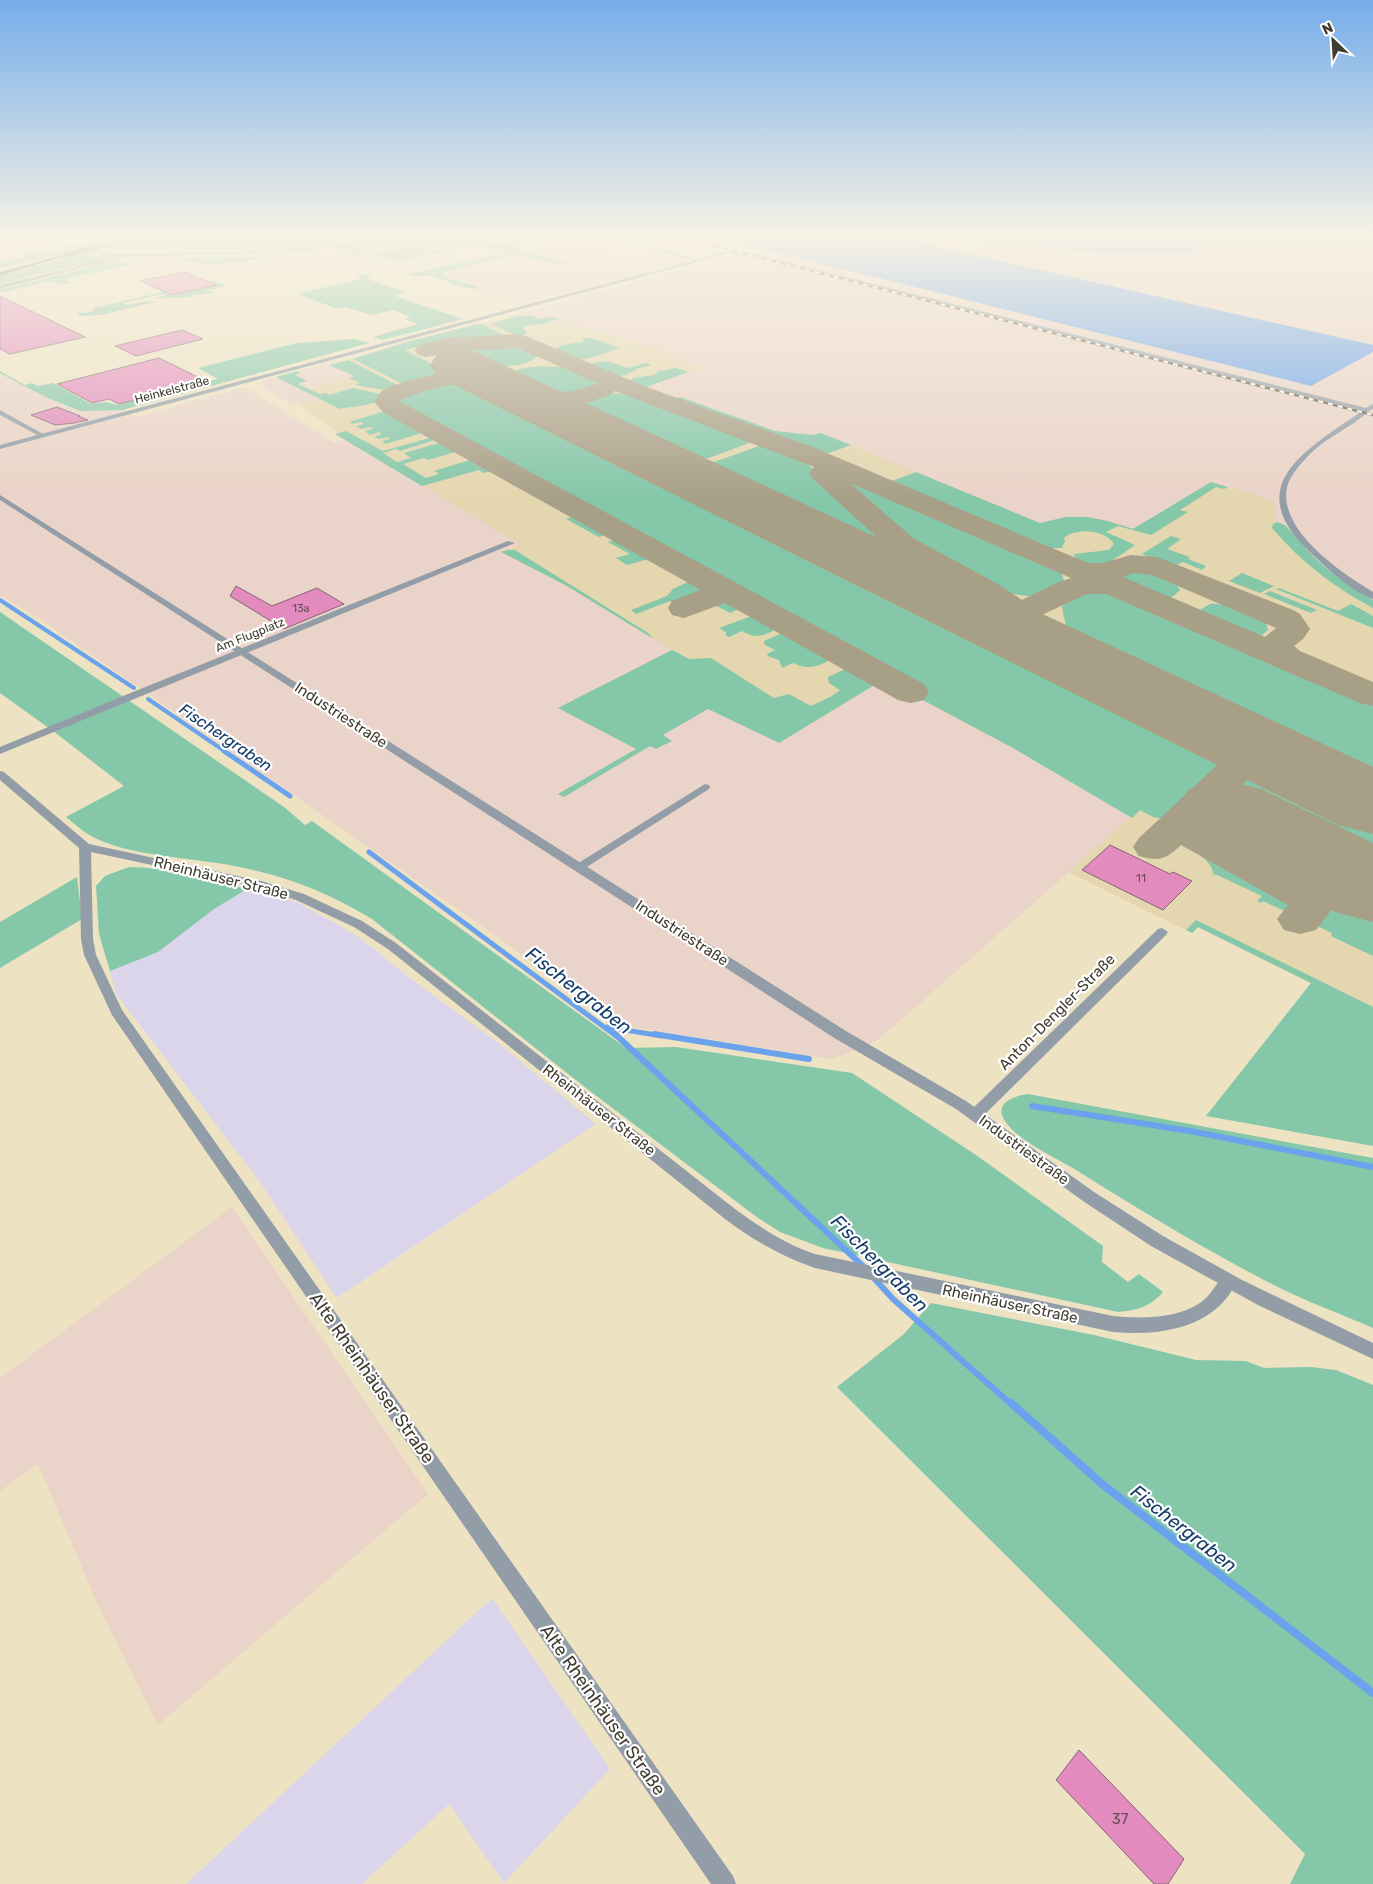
<svg xmlns="http://www.w3.org/2000/svg" width="1373" height="1884" font-family="Rubik,sans-serif">
	<style>
		.commercial { fill: #dad5eb }
		.industrial { fill: #ead3c8 }
		.built { fill: #e4d6af }
		.green { fill: #84c7a9 }
		.water { fill: #6aa2ed }
		.lines { fill: none; stroke-linecap: round; stroke-linejoin: round }
		.stream-far3 { stroke: #6aa2ed; stroke-width: 4 }
		.stream-far2 { stroke: #6aa2ed; stroke-width: 5 }
		.stream-far1 { stroke: #6aa2ed; stroke-width: 6 }
		.stream { stroke: #6aa2ed; stroke-width: 8 }
		.taxiway { fill: #a89f87; fill-rule: evenodd }
		.runway { fill: #a89f87; fill-rule: evenodd }
		.building { fill: #e38abe; stroke: #836676 }
		.minor { fill: #929da7; fill-rule: evenodd }
		.tertiary { fill: #929da7; fill-rule: evenodd }
		.primary { fill: #506375; fill-rule: evenodd }
		.rail-casing { stroke: #625c4c; stroke-width: 2.5 }
		.rail { stroke: #fff; stroke-width: 2; stroke-dasharray: 5; stroke-linecap: butt }
		.primary-bridge { stroke: #506375; stroke-width: 5.5 }
		.labels { text-anchor: middle; stroke-width: 4.5; stroke-linejoin: round; paint-order: stroke }
		.far-number-label { font-size: 11px; fill: #695053 }
		.far-street-label { font-size: 12px; fill: #403c2f; stroke: #fff }
		.number-label { font-size: 12px; fill: #695053 }
		.street-label { font-size: 15px; fill: #403c2f; stroke: #fff }
		.near-number-label { font-size: 15px; fill: #695053 }
		.water-label { font-size: 16px; font-style: italic; fill: #153b6a; stroke: #fff }
		.near-street-label { font-size: 18px; fill: #403c2f; stroke: #fff }
		.near-water-label { font-size: 19px; font-style: italic; fill: #153b6a; stroke: #fff }
	</style>
	<rect width="100%" height="100%" fill="#ede2c2"/>
	<!-- commercial -->
	<g class="commercial">
		<path d="M247,889L276,895L296,902L337,924L360,938L411,979L497,1042L596,1124L337,1298L260,1182L116,994L110,971L158,952L214,909Z"/>
		<path d="M492,1598L610,1769L504,1883L449,1804L362,1884H186Z"/>
	</g>
	<!-- industrial -->
	<g class="industrial">
		<path d="M537,237H602L579,243L647,262L670,256L681,260L682,262L520,304L424,274L516,251L500,246Z"/>
		<path d="M935,238L1103,253H1199L1197,244L1373,247V345L922,242L926,239Z"/>
		<path d="M758,248L1311,386L1373,352V1014L1198,927L1192,933L1069,872L878,1040L832,1059L620,1025L489,931L42,620L0,595V373L45,397L80,411L122,410L137,417L245,387L334,443L346,439L299,404L292,405L263,387L260,385L261,382L323,364L326,366L485,324Z"/>
		<path d="M232,1207L428,1494L158,1725L98,1605L38,1464L0,1491V1378Z"/>
	</g>
	<!-- built -->
	<path class="built" d="M517,314L553,317L679,356L671,358L701,368L648,386L775,431L813,435L821,433L1040,523L1066,517H1087L1108,521L1133,529L1211,482L1273,500L1276,514L1272,517L1301,552L1373,604V1014L1198,927L1192,933L1069,872L1131,817L1013,748L917,697L911,700L876,684L813,723L695,664L567,586L501,552L521,545L347,439L299,404L320,399L304,391L355,376L347,360Z"/>
	<!-- green -->
	<g class="green">
		<path d="M138,237H165L143,249L100,248Z"/>
		<path d="M173,237H370L276,249H151Z"/>
		<path d="M401,237H473L498,245L534,239L538,240L511,247L570,264L560,265L521,256L492,260L443,273L442,277C455,281 468,282 480,288C465,291 447,280 432,276C425,275 415,278 409,274L502,253L504,249L493,250L482,245L449,251L419,242L353,256L332,248Z"/>
		<path d="M418,244L443,252L396,262L369,254Z"/>
		<path d="M65,249L75,250L0,268V262L23,258L24,252L30,251L39,254Z"/>
		<path d="M87,252L96,254L97,259L88,263L38,274L0,284V276Z"/>
		<path d="M261,257L265,258C236,264 203,268 175,258Z"/>
		<path d="M119,260L121,261L99,268L122,262L129,265L64,279L71,283L68,284L47,282L85,272L0,293V290Z"/>
		<path d="M363,274L373,277L367,279L405,292L395,296L463,319L382,340L373,337L418,324L405,319L411,317L394,310L372,315L345,307L338,309L297,294L363,278L357,275Z"/>
		<path d="M207,282H218L226,286L208,290L215,293L193,295L191,297L153,299Z"/>
		<path d="M168,291V293L122,303C132,308 143,298 155,302L101,315L81,316L77,312L86,313L95,310L93,308Z"/>
		<path d="M518,316H533L537,319L553,317L559,319L542,324L525,326L522,328L527,332L524,335H515L490,324Z"/>
		<path d="M477,324H483L510,339L439,344L435,342L405,350L451,374L445,378L407,386L353,359L403,343Z"/>
		<path d="M583,338C599,337 605,345 620,347C591,359 581,365 551,350L563,345L582,342L584,340Z"/>
		<path d="M354,339L369,343L122,410L80,411L45,397L0,373V371L25,385L32,383L38,386L53,383L91,404L106,402L118,405L218,379L198,368L297,343Z"/>
		<path d="M509,344C519,345 532,347 537,356C521,374 474,364 457,352L459,348L472,345Z"/>
		<path d="M349,360L401,387L400,389L390,391L355,385L360,383L349,378L354,376L329,365Z"/>
		<path d="M607,361L629,368L646,363L651,365C646,367 640,367 635,370C617,381 609,378 590,367L594,363Z"/>
		<path d="M559,367C572,369 588,371 596,382C578,408 529,391 508,376C514,365 548,366 559,367Z"/>
		<path d="M676,368L689,372L640,389L625,383L634,378L654,375L659,371Z"/>
		<path d="M297,371L301,373L295,375L307,381L298,384L320,394L326,393L330,395L353,388L385,395C374,408 355,405 340,409L276,377Z"/>
		<path d="M460,379L469,382L1227,754L1233,760L1167,820L1153,817L1140,810L1132,818L1013,748L917,697L922,692L400,409L392,402L394,397L405,393Z"/>
		<path d="M613,393L642,397L745,435L753,440L749,443L709,458L686,459L578,409L576,403C586,395 601,393 613,393Z"/>
		<path d="M680,397L775,431L813,435L821,433L851,445L829,453H816L671,400Z"/>
		<path d="M389,410L427,430L428,431L386,444L382,441L390,439L388,437L379,439L374,437L382,434L379,432L370,435L365,431L373,429L371,427L361,429L356,426L364,424L361,422L352,424L349,422Z"/>
		<path d="M346,431L383,451L437,436L441,438L400,451L396,449L383,453L397,462L411,458L404,453L442,442H448L462,450L428,460L424,458L403,464L426,478L439,474L434,471L476,458L497,469L484,473L479,470L422,486L335,434Z"/>
		<path d="M765,444L780,448L803,460L896,546L976,594L973,595L707,469L714,462Z"/>
		<path d="M916,472L1040,523L1066,517H1087L1108,521L1133,529L1211,482L1228,487L1224,489L1216,487L1180,510L1188,512L1151,535L1118,526L1106,532L1135,545C1118,556 1099,575 1077,564L1074,554L1109,550L1114,544C1106,530 1076,527 1064,538L1065,541L1062,548H1039L893,486L892,481Z"/>
		<path d="M841,475L852,477L1047,561L1061,571L1064,581L1061,585L1042,594L1028,596L1013,594L937,559L910,544L839,481L837,477Z"/>
		<path d="M580,514L609,531V533L599,537L566,519Z"/>
		<path d="M1277,522C1289,525 1292,534 1300,542C1320,566 1346,584 1373,600V608C1334,587 1301,562 1272,528L1273,524Z"/>
		<path d="M1171,536L1181,539L1167,549L1190,557L1188,559L1206,566L1202,570L1183,562L1173,567L1142,554Z"/>
		<path d="M617,539L626,541L653,555L652,558L627,565L616,558L630,554L608,542Z"/>
		<path d="M507,550H515L534,562L648,633L652,638L567,586L501,552Z"/>
		<path d="M1145,570L1176,584L1180,590C1177,593 1172,598 1167,599C1158,600 1125,584 1120,577L1131,571Z"/>
		<path d="M1242,573L1274,586L1260,593L1229,581Z"/>
		<path d="M692,580H698L715,591L680,606L670,601L636,614L631,610L667,596L673,589Z"/>
		<path d="M1279,588L1338,611L1351,604L1373,616V628L1276,589Z"/>
		<path d="M1270,591L1317,610L1311,613L1264,594Z"/>
		<path d="M1087,593H1109L1132,598L1373,702V783L1065,638L1068,636L1062,607L1065,603Z"/>
		<path d="M728,597L743,605V607L730,613L711,603L720,598Z"/>
		<path d="M1210,604C1224,602 1258,614 1267,625L1268,630L1262,635H1248L1236,632L1206,619L1201,615L1200,610Z"/>
		<path d="M0,612L284,807L305,825L312,821L626,1048L676,1047L852,1073L976,1155L1103,1246L1102,1262L1128,1282L1139,1274L1163,1292C1150,1307 1137,1310 1118,1312L823,1248L780,1232L758,1218L586,1088L372,919C325,891 289,877 235,866C194,858 128,856 93,837C83,832 75,824 66,817L124,786L57,734L0,693Z"/>
		<path d="M757,614L782,627C765,634 759,641 742,631L729,637L725,635L727,633L719,628Z"/>
		<path d="M789,630L828,652V661C816,668 806,669 793,663L782,668L779,660L768,656L767,654L775,650L765,645L764,641Z"/>
		<path d="M672,650L689,659L711,658L774,698L789,694L811,706L832,696L840,690L829,683L828,677L853,665L914,698L911,700L876,684L779,743L708,709L663,735L672,741L656,749L650,746L564,797L558,794L636,749L558,708Z"/>
		<path d="M1250,769L1261,770L1373,825V956L1331,936L1332,933L1263,901L1261,903L1257,901L1262,896L1215,874L1214,876C1212,860 1196,852 1184,845L1192,836L1231,857L1236,854L1200,833L1192,824L1246,770Z"/>
		<path d="M129,867C169,867 208,880 247,889L214,909L158,952L110,971L99,934L96,886L105,876Z"/>
		<path d="M77,877L82,919L0,968V922Z"/>
		<path d="M1196,920L1373,1007V1146L1206,1116L1311,983L1198,927L1192,933L1186,930Z"/>
		<path d="M1028,1094L1373,1158V1328C1338,1313 1300,1299 1266,1281C1201,1247 1138,1209 1076,1170C1056,1158 1018,1141 1005,1121C993,1103 1014,1096 1028,1094Z"/>
		<path d="M931,1303L1094,1335L1196,1360L1246,1361L1264,1368L1311,1367L1336,1370L1373,1385V1884H1290L1305,1854L837,1387L904,1334Z"/>
	</g>
	<!-- water -->
	<path class="water" d="M715,237H1345L1373,244V247L1198,244L1199,253H1103L935,238L922,241L925,244L1373,345V352L1311,386Z"/>
	<g class="lines">
		<!-- stream-far3 -->
		<g class="stream-far3">
			<path d="M0,600L134,688"/>
			<path d="M148,699L226,752"/>
		</g>
		<!-- stream-far2 -->
		<g class="stream-far2">
			<path d="M224,751L290,796"/>
			<path d="M369,852L616,1036"/>
			<path d="M607,1027L662,1036"/>
		</g>
		<!-- stream-far1 -->
		<g class="stream-far1">
			<path d="M615,1034L865,1268"/>
			<path d="M654,1034L809,1059"/>
			<path d="M1032,1106L1190,1131L1373,1167"/>
			<path d="M872,1276L893,1299L1012,1405"/>
		</g>
		<!-- stream -->
		<path class="stream" d="M1011,1403L1102,1484L1373,1693"/>
		<!-- taxiway -->
		<g class="taxiway">
			<path d="M521,334L644,386L815,448L1088,563H1103L1131,555L1157,557L1293,610L1300,614L1310,629L1303,639L1294,646L1300,651L1373,682V706L1360,703L1106,594H1087L1033,619C1039,629 1051,634 1058,644L1053,651C1049,652 1045,654 1041,654C1025,654 1010,637 1003,624L973,620L969,613L973,606L984,603L891,550L813,479L809,473L814,467L615,391C611,395 604,397 598,399C571,408 545,410 518,403L514,398L518,393C527,390 535,393 545,394C563,394 580,390 597,383L518,348L450,352L426,357L418,355L415,350L418,345L450,338ZM850,483L1071,578L1054,584L1022,600L998,584L913,538ZM1134,573L1152,575L1276,628L1265,637L1123,577Z"/>
			<path d="M474,368L493,373L497,378L493,383C482,386 473,381 461,383C441,386 418,392 399,401L924,684L929,692L924,700L911,703L898,700L725,603L684,618L672,615L668,608L672,601L701,590L384,413L374,402C377,398 379,393 383,390C399,381 455,369 474,368Z"/>
			<path d="M1195,707L1208,710L1264,739L1266,742L1280,746L1344,775L1350,783L1344,791L1330,795L1316,791L1261,766L1204,823L1324,887L1336,904L1316,930L1300,934L1284,930L1277,919L1288,905L1181,845C1166,859 1160,862 1139,856L1133,847L1139,838L1231,752L1182,726L1176,718L1182,710Z"/>
		</g>
		<!-- runway -->
		<g class="runway">
			<path d="M458,348L478,353L1373,767V834L1338,825L438,377L430,365L438,353Z"/>
			<path d="M1225,780L1261,789L1373,843V922L1335,912L1189,831L1175,810L1189,789Z"/>
		</g>
	</g>
	<!-- building -->
	<g class="building">
		<path d="M185,272L217,285L172,295L140,281Z"/>
		<path d="M0,296L85,337L10,354L0,349Z"/>
		<path d="M182,330L203,339L136,356L115,346Z"/>
		<path d="M159,358L206,381L119,404L109,399L92,403L57,384Z"/>
		<path d="M57,407L80,416H78L88,420L74,423L55,425L31,415Z"/>
		<path d="M236,586L272,606L317,588L344,604L284,629L230,596Z"/>
		<path d="M1110,845L1170,874L1173,872L1192,881L1163,910L1082,870Z"/>
		<path d="M1079,1750L1184,1859L1168,1884H1154L1056,1780Z"/>
	</g>
	<g class="lines">
		<!-- minor -->
		<g class="minor">
			<path d="M384,237H396L350,246L287,252L120,257V259L94,266L91,264L115,257H106L108,255C200,252 293,254 384,237Z"/>
			<path d="M608,237H617L701,261L697,262Z"/>
			<path d="M1370,237H1373V239Z"/>
			<path d="M1365,409L1370,410C1353,427 1328,436 1311,453C1302,462 1290,475 1287,487C1278,531 1342,573 1373,592V599C1354,593 1329,570 1314,556C1236,486 1306,450 1365,409Z"/>
			<path d="M0,410L45,435L46,436L41,437L0,415Z"/>
			<path d="M508,541L515,543L0,754V747L128,694Z"/>
			<path d="M0,771L4,772L89,844L261,881L304,894L362,921L396,943L735,1209C761,1228 785,1244 815,1254L1113,1316C1143,1319 1186,1319 1208,1296C1215,1288 1219,1278 1229,1274L1235,1276L1237,1281C1215,1329 1160,1336 1113,1332L815,1268C781,1256 753,1240 725,1219L388,949L354,927L296,900L259,888L91,852L93,939L96,955L122,1010L733,1876L736,1884H711L112,1015L84,955L81,939L79,848L0,780Z"/>
			<path d="M705,784L709,785L710,787L709,789L582,870H574L572,867Z"/>
			<path d="M1162,928L1168,932L1166,935L980,1119L975,1121L970,1119L968,1115L970,1111L1158,929Z"/>
		</g>
		<!-- tertiary -->
		<g class="tertiary">
			<path d="M42,237C51,237 56,242 65,244C80,248 98,246 110,256L93,265L0,289V285L74,267L105,256L101,253L61,246Z"/>
			<path d="M743,251L1366,408L1373,404V409L1367,412L743,253L727,254L0,449V445L725,252Z"/>
			<path d="M0,495L846,1031L966,1101L1094,1192L1163,1236L1242,1280L1373,1343V1359L1258,1305L1151,1246L1083,1201L956,1109L836,1039L0,500Z"/>
		</g>
		<!-- primary -->
		<g class="primary">
			<path d="M125,237H133L107,245L105,244Z"/>
			<path d="M65,254L69,255L0,276V272Z"/>
		</g>
		<!-- rail casing -->
		<g class="rail-casing">
			<g id="rail">
				<path d="M679,237L1373,415"/>
				<path d="M155,245L170,237"/>
			</g>
		</g>
		<!-- rail -->
		<use href="#rail" class="rail"/>
		<!-- primary-bridge -->
		<path class="primary-bridge" d="M67,255L107,244"/>
	</g>
	<!-- sky -->
	<linearGradient id="sky" x2="0" y2="1"><stop stop-color="#75adea"/><stop offset="0.47" stop-color="#f7f2e4"/><stop offset="1" stop-color="#f7f2e4" stop-opacity="0"/></linearGradient>
	<rect width="1373" height="501" fill="url(#sky)"/>
	<g class="labels">
		<!-- far-number labels -->
		<g class="far-number-label">
			<text x="301" y="612">13a</text>
		</g>
		<!-- far-street labels -->
		<g class="far-street-label">
			<text transform="translate(172 390) rotate(-15)" y="4">Heinkelstraße</text>
			<text transform="translate(250 635) rotate(-22)" y="4">Am Flugplatz</text>
		</g>
		<!-- number labels -->
		<g class="number-label">
			<text x="1141" y="882">11</text>
		</g>
		<!-- street labels -->
		<g class="street-label">
			<text transform="translate(341 715) rotate(33)" y="5">Industriestraße</text>
			<text transform="translate(221 878) rotate(14)" y="5">Rheinhäuser Straße</text>
			<text transform="translate(682 933) rotate(33)" y="5">Industriestraße</text>
			<text transform="translate(1057 1012) rotate(-45)" y="5">Anton-Dengler-Straße</text>
			<text transform="translate(599 1110) rotate(38)" y="5">Rheinhäuser Straße</text>
			<text transform="translate(1024 1150) rotate(36)" y="5">Industriestraße</text>
			<text transform="translate(1010 1304) rotate(12)" y="5">Rheinhäuser Straße</text>
		</g>
		<!-- near-number labels -->
		<g class="near-number-label">
			<text x="1120" y="1824">37</text>
		</g>
		<!-- water labels -->
		<g class="water-label">
			<text transform="translate(226 737) rotate(34)" y="6">Fischergraben</text>
		</g>
		<!-- near-street labels -->
		<g class="near-street-label">
			<text transform="translate(372 1378) rotate(55)" y="6">Alte Rheinhäuser Straße</text>
			<text transform="translate(603 1710) rotate(55)" y="6">Alte Rheinhäuser Straße</text>
		</g>
		<!-- near-water labels -->
		<g class="near-water-label">
			<text transform="translate(579 990) rotate(38)" y="7">Fischergraben</text>
			<text transform="translate(880 1263) rotate(45)" y="7">Fischergraben</text>
			<text transform="translate(1184 1528) rotate(38)" y="7">Fischergraben</text>
		</g>
	</g>
	<!-- north arrow -->
	<g transform="translate(1333 40) rotate(335)" stroke="#ffffff" stroke-width="4" paint-order="stroke">
	<path d="M0-4L9 19L0 12L-9 19Z" fill="#403c2f"/>
	<text y="-8" font-size="14" font-weight="bold" text-anchor="middle" fill="#403c2f">N</text>
	</g>
</svg>
